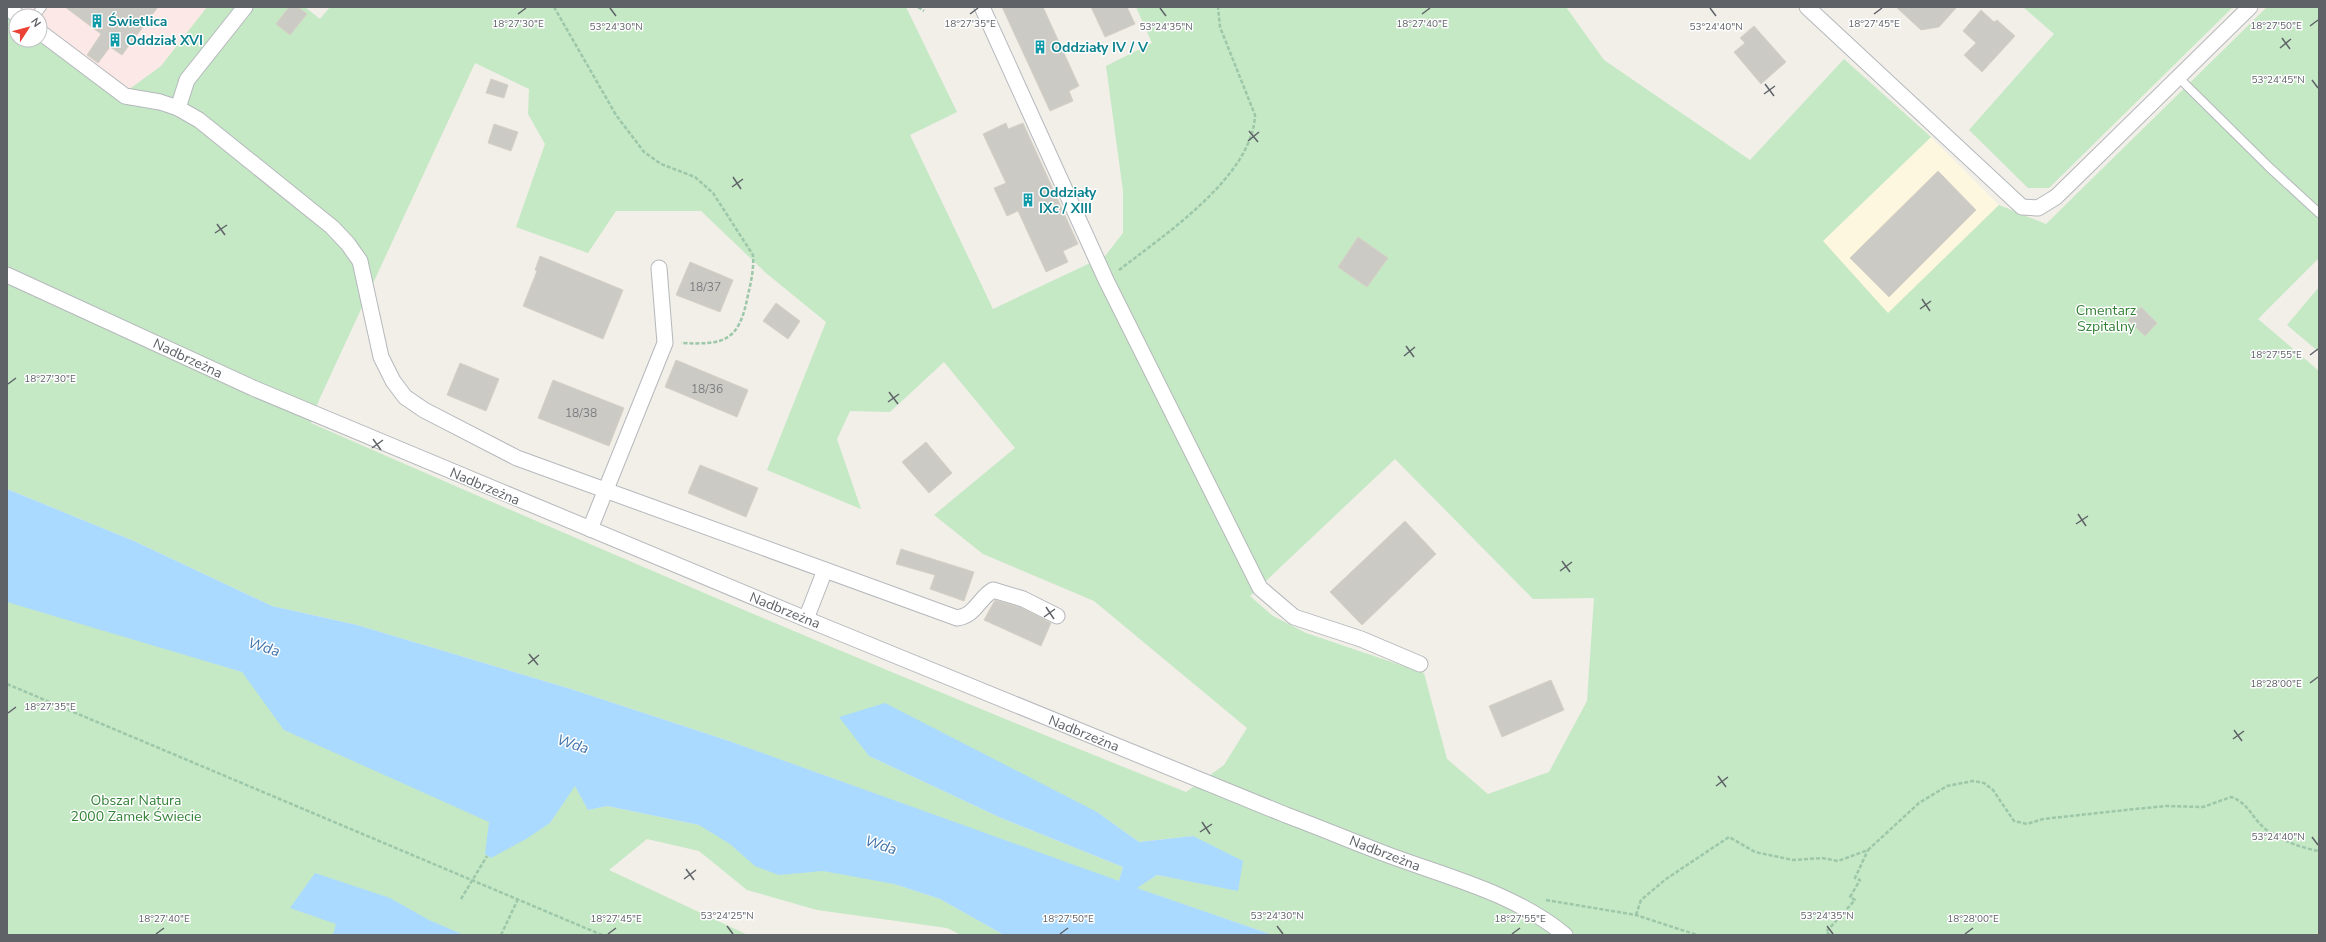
<svg xmlns="http://www.w3.org/2000/svg" width="2326" height="942" font-family="'Nunito Sans',sans-serif">
	<style>
		.commercial { fill: #fef7e0 }
		.medical { fill: #fce8e6 }
		.green { fill: #c5e8c5; fill-rule: evenodd }
		.water { fill: #aadaff }
		.building { fill: #cccac5; stroke: #d6d1c6 }
		.lines { fill: none; stroke-linecap: round; stroke-linejoin: round }
		.lane-casing { stroke: #b5b8bc; stroke-width: 10 }
		.street-casing { stroke: #b5b8bc; stroke-width: 17 }
		.path { stroke: #9cc7a9; stroke-width: 2.5; stroke-dasharray: 4 2; stroke-linecap: butt }
		.lane { stroke: #fff; stroke-width: 8 }
		.street { stroke: #fff; stroke-width: 15 }
		.ticks { fill: none; stroke: #5f6368; stroke-width: 1.5 }
		.labels { text-anchor: middle; stroke-width: 3; stroke-linejoin: round; paint-order: stroke }
		.number-label { font-size: 12px; fill: #7a7d7f }
		.culture-label { font-size: 14px; font-weight: bold; fill: #0d838f; stroke: #fff; text-anchor: start }
		.park-label { font-size: 14px; fill: #348238; stroke: #fff }
		.street-label { font-size: 14px; fill: #5f6368; stroke: #fff }
		.water-label { font-size: 15px; font-style: italic; fill: #4174aa; stroke: #fff }
		.ticks-label { font-size: 10px; text-anchor: middle; fill: #5f6368; stroke: #fff; stroke-width: 3; stroke-linejoin: round; paint-order: stroke }
	</style>
	<rect width="100%" height="100%" fill="#f1efe8"/>
	<!-- commercial -->
	<path class="commercial" d="M1931,137L1999,205L1888,314L1823,241Z"/>
	<!-- medical -->
	<path class="medical" d="M7,7H207L161,66L117,98L40,40V16H16V24L7,17Z"/>
	<!-- green -->
	<g class="green">
		<path d="M207,7H305L320,19L330,7H906L957,112L910,135L993,309L1105,256L1123,233V191L1106,66L1152,43L1136,7H1566L1604,60L1750,160L1844,59L1931,137L1823,241L1888,313L1999,205L2046,224L2267,7H2319V258L2258,319L2319,371V935H1273L1136,888L1157,875L1238,890L1193,836L1139,842L1097,812L869,756L1001,818L1123,867L1119,882L729,741L571,689L357,625L272,606L134,541L7,489V17L16,24V40H38L117,98L161,66ZM475,63L529,89L528,114L545,144L516,227L588,253L616,211H701L766,273L826,322L767,470L861,509L837,439L850,411L890,412L944,362L1015,448L934,515L983,554L1094,601L1247,728L1224,765L1186,792C892,675 601,550 311,423L319,400ZM1395,459L1533,599L1594,598L1587,701L1549,772L1488,794L1447,759L1424,673L1306,633L1273,616L1250,596Z"/>
		<path d="M2023,7H2233L2049,188H2028L1969,130L2054,34Z"/>
		<path d="M2319,287V352L2287,325Z"/>
		<path d="M7,599L242,672L550,823L575,785L588,810L607,806L699,825L894,884L940,899L1004,935H961L947,928L817,910L747,890L699,851L647,839L609,870L748,935H7Z"/>
	</g>
	<!-- water -->
	<g class="water">
		<path d="M7,489L134,541L272,606L357,625L571,689L729,741L1119,881L1123,867L1001,818L869,756L839,717L885,703L1097,812L1139,842L1193,836L1243,861L1238,891L1157,875L1137,888L1273,935H1004L940,899L894,884L823,871L779,875L755,866L730,844L699,825L607,806L588,810L575,786L550,823L526,839L491,858L485,854L489,822L284,730L242,672L7,602Z"/>
		<path d="M315,873L390,898L429,920L464,935H333L336,924L290,908Z"/>
	</g>
	<!-- building -->
	<g class="building">
		<path d="M65,7H158L122,55L110,47L98,63L87,55L101,34Z"/>
		<path d="M289,7H298L307,14L290,35L276,24Z"/>
		<path d="M1002,7H1043L1079,86L1069,91L1073,101L1050,111Z"/>
		<path d="M1091,7H1127L1135,24L1105,37Z"/>
		<path d="M1896,7H1957L1939,27L1921,30Z"/>
		<path d="M1981,10L1994,22L1997,20L2015,36L1982,72L1964,55L1976,43L1963,31Z"/>
		<path d="M1754,26L1786,62L1761,84L1734,52L1745,43L1740,38Z"/>
		<path d="M491,79L508,85L504,98L486,93Z"/>
		<path d="M1006,123L1008,129L1023,123L1078,244L1063,251L1068,262L1046,272L1018,211L1007,216L994,188L1006,183L983,134Z"/>
		<path d="M494,124L518,132L511,151L488,143Z"/>
		<path d="M1938,171L1976,210L1889,297L1850,258Z"/>
		<path d="M1358,237L1388,258L1367,287L1338,267Z"/>
		<path d="M540,256L623,290L603,339L523,306L537,271L535,270Z"/>
		<path d="M690,262L733,280L720,312L676,295Z"/>
		<path d="M776,303L800,321L788,339L763,321Z"/>
		<path d="M2141,307L2157,323L2145,336L2128,320Z"/>
		<path d="M676,360L748,390L737,417L665,387Z"/>
		<path d="M460,363L499,379L486,411L447,395Z"/>
		<path d="M553,380L624,408L609,446L538,418Z"/>
		<path d="M926,442L952,473L929,493L902,462Z"/>
		<path d="M700,465L758,488L746,517L688,493Z"/>
		<path d="M1405,521L1436,554L1362,625L1330,592Z"/>
		<path d="M901,549L974,572L964,601L930,589L935,575L896,564Z"/>
		<path d="M995,600L1020,607L1051,623L1041,646L984,620Z"/>
		<path d="M1551,680L1564,710L1502,737L1489,706Z"/>
	</g>
	<g class="lines">
		<!-- lane casing -->
		<g class="lane-casing">
			<g id="lane">
				<path d="M35,16L42,7"/>
				<path d="M2179,78L2269,167L2319,213"/>
			</g>
		</g>
		<!-- street casing -->
		<g class="street-casing">
			<g id="street">
				<path d="M7,7L18,16"/>
				<path d="M982,7L1106,280L1260,588L1294,617L1361,639L1420,664"/>
				<path d="M1807,7L2022,207L2038,208L2056,197L2250,7"/>
				<path d="M40,32L125,96L160,102L178,108L199,120L332,227L348,244L360,261L381,357L393,381L405,397L424,410L517,458L957,618C975,616 979,598 993,590L1023,599L1057,616"/>
				<path d="M178,108L187,80L245,7"/>
				<path d="M7,275L253,388L806,619L1286,815C1321,828 1356,843 1391,856C1451,878 1515,894 1565,935"/>
				<path d="M590,529L665,343L659,268"/>
				<path d="M806,619L825,570"/>
			</g>
		</g>
		<!-- path -->
		<g class="path">
			<path d="M554,7L616,115L644,152L661,164L695,177L713,193L753,255C754,269 751,282 748,295C739,341 726,345 681,343"/>
			<path d="M918,7L924,11"/>
			<path d="M1119,270C1163,236 1253,176 1255,115L1220,27L1218,7"/>
			<path d="M7,684L602,935"/>
			<path d="M461,899L487,856"/>
			<path d="M1546,900L1636,915L1697,935"/>
			<path d="M1636,915L1641,900L1666,879L1729,837L1755,852L1793,860L1822,858L1838,861L1868,850L1919,803L1947,786L1973,781L1984,783L1993,790L2014,821L2027,824L2043,819L2135,809L2166,806L2203,807L2231,797C2246,802 2250,813 2260,824C2273,838 2301,848 2319,851"/>
			<path d="M501,935L518,899"/>
			<path d="M1830,935L1826,932L1855,900L1850,897L1860,880L1855,878L1868,850"/>
		</g>
		<!-- lane -->
		<use href="#lane" class="lane"/>
		<!-- street -->
		<use href="#street" class="street"/>
	</g>
	<!-- ticks -->
	<path class="ticks" d="M610,8L616,16M1160,8L1166,16M1710,8L1716,16M518,14L526,8M970,14L978,8M1422,14L1430,8M1874,14L1882,8M2310,26L2318,20M2282,38L2290,49M2280,48L2291,39M2312,80L2318,88M1765,84L1774,96M1764,94L1775,86M1249,131L1258,142M1248,141L1259,132M733,177L741,189M732,187L743,179M217,224L225,235M215,233L227,225M1922,299L1930,311M1920,309L1931,301M1406,346L1414,357M2310,355L2318,349M1404,356L1415,347M8,384L16,378M889,392L898,404M888,402L899,394M373,439L381,450M372,448L383,440M2078,514L2086,526M2076,524L2088,516M1562,561L1570,572M1560,571L1572,562M1046,607L1054,619M1044,617L1055,609M529,654L538,665M528,664L539,655M2310,683L2318,677M8,713L16,707M2234,730L2242,741M2233,739L2244,731M1718,776L1726,787M1716,786L1728,777M1202,822L1210,834M1200,832L1212,824M2312,837L2318,845M686,869L694,880M684,879L696,870M727,926L733,934M1277,926L1283,934M1827,926L1833,934M156,934L164,928M608,934L616,928M1060,934L1068,928M1512,934L1520,928M1965,934L1973,928"/>
	<!-- icons -->
	<defs>
		<g id="building-bare" transform="scale(1.08)"><path d="M-4-6H4V6H1V3H-1V6H-4ZM-2.5-4.3h1.7v1.8h-1.7ZM.8-4.3h1.7v1.8H.8ZM-2.5-1h1.7V.8h-1.7ZM.8-1h1.7V.8H.8Z" fill="#0f9aa8" stroke="#fff" stroke-width="2.5" paint-order="stroke"/></g>
	</defs>
	<g fill-rule="evenodd">
		<use href="#building-bare" x="97" y="21"/>
		<use href="#building-bare" x="115" y="40"/>
		<use href="#building-bare" x="1040" y="47"/>
		<use href="#building-bare" x="1028" y="200"/>
	</g>
	<g class="labels">
		<!-- number labels -->
		<g class="number-label">
			<text x="705" y="291">18/37</text>
			<text x="707" y="393">18/36</text>
			<text x="581" y="417">18/38</text>
		</g>
		<!-- culture labels -->
		<g class="culture-label">
			<text x="108" y="26">Świetlica</text>
			<text x="126" y="45">Oddział XVI</text>
			<text x="1051" y="52">Oddziały IV / V</text>
			<text x="1039" y="197">Oddziały<tspan x="1039" dy="16">IXc / XIII</tspan></text>
		</g>
		<!-- park labels -->
		<g class="park-label">
			<text x="2106" y="315">Cmentarz<tspan x="2106" dy="16">Szpitalny</tspan></text>
			<text x="136" y="805">Obszar Natura<tspan x="136" dy="16">2000 Zamek Świecie</tspan></text>
		</g>
		<!-- street labels -->
		<g class="street-label">
			<text transform="translate(188 358) rotate(25)" y="5">Nadbrzeżna</text>
			<text transform="translate(485 486) rotate(23)" y="5">Nadbrzeżna</text>
			<text transform="translate(785 610) rotate(22)" y="5">Nadbrzeżna</text>
			<text transform="translate(1084 733) rotate(22)" y="5">Nadbrzeżna</text>
			<text transform="translate(1385 853) rotate(21)" y="5">Nadbrzeżna</text>
		</g>
		<!-- water labels -->
		<g class="water-label">
			<text transform="translate(264 647) rotate(17)" y="5">Wda</text>
			<text transform="translate(573 744) rotate(18)" y="5">Wda</text>
			<text transform="translate(881 845) rotate(18)" y="5">Wda</text>
		</g>
	</g>
	<g class="ticks-label">
		<text x="518" y="27">18°27'30"E</text>
		<text x="970" y="27">18°27'35"E</text>
		<text x="1422" y="27">18°27'40"E</text>
		<text x="1874" y="27">18°27'45"E</text>
		<text x="2276" y="29">18°27'50"E</text>
		<text x="616" y="30">53°24'30"N</text>
		<text x="1166" y="30">53°24'35"N</text>
		<text x="1716" y="30">53°24'40"N</text>
		<text x="2278" y="83">53°24'45"N</text>
		<text x="2276" y="358">18°27'55"E</text>
		<text x="50" y="382">18°27'30"E</text>
		<text x="2276" y="687">18°28'00"E</text>
		<text x="50" y="710">18°27'35"E</text>
		<text x="2278" y="840">53°24'40"N</text>
		<text x="727" y="919">53°24'25"N</text>
		<text x="1277" y="919">53°24'30"N</text>
		<text x="1827" y="919">53°24'35"N</text>
		<text x="164" y="922">18°27'40"E</text>
		<text x="616" y="922">18°27'45"E</text>
		<text x="1068" y="922">18°27'50"E</text>
		<text x="1520" y="922">18°27'55"E</text>
		<text x="1973" y="922">18°28'00"E</text>
	</g>
	<!-- border -->
	<rect width="2326" height="942" fill="none" stroke="#5f6368" stroke-width="16"/>
	<!-- north arrow -->
	<g transform="translate(28 28) rotate(54)"><circle r="19" fill="#ffffff" stroke="#bfc1c3"/>
	<path d="M0-3L7 15L0 10L-7 15Z" fill="#ea4335"/>
	<text y="-6" font-size="11" font-weight="bold" text-anchor="middle" fill="#5f6368">N</text>
	</g>
</svg>
